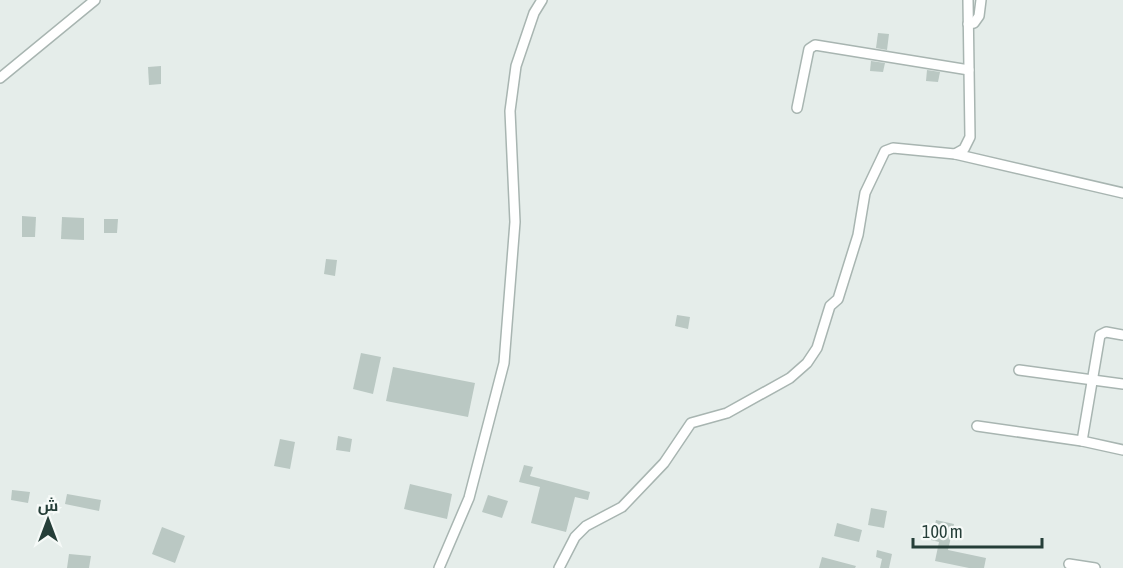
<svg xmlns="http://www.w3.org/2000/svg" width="1123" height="568" font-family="'Asap Condensed',Cairo,sans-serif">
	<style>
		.building { fill: #bac8c3 }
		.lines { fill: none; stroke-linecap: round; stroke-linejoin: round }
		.minor-casing { stroke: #a8b5b1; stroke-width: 12 }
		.minor { stroke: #fff; stroke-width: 9 }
	</style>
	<rect width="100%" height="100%" fill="#e5edea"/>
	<!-- building -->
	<g class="building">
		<path d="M878,33L889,34L887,50L876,48Z"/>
		<path d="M871,61L885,63L883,72L870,71Z"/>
		<path d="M161,66V84L149,85L148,67Z"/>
		<path d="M927,70L940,72L938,82L926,81Z"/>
		<path d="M22,216L36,217L35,237H22Z"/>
		<path d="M62,217L84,218V240L61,239Z"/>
		<path d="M104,219H118L117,233H104Z"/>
		<path d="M326,259L337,260L335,276L324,274Z"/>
		<path d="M677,315L690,317L688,329L675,326Z"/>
		<path d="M361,353L381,357L373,394L353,389Z"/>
		<path d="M393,367L475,383L468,417L386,401Z"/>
		<path d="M338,436L352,439L350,452L336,450Z"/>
		<path d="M280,439L295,442L290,469L274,466Z"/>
		<path d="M524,465L533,467L530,476L590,492L588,500L575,497L566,532L531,523L540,487L519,482Z"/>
		<path d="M410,484L452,494L447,519L404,509Z"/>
		<path d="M12,490L30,492L28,503L11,500Z"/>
		<path d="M67,494L101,500L99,511L65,504Z"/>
		<path d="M488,495L508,501L502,518L482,512Z"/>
		<path d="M871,508L887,511L884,528L868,525Z"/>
		<path d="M936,520L954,524L948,550L986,558L984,568H969L935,561L939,542L931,540Z"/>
		<path d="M837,523L862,530L859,542L834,536Z"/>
		<path d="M162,527L185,536L175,563L152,554Z"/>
		<path d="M877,550L892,554L889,568H880L882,559L876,557Z"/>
		<path d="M69,554L91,556L89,568H67Z"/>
		<path d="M822,557L856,566L855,568H819Z"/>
	</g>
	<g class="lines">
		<!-- minor casing -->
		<g class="minor-casing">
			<g id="minor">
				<path d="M968,24L974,23L979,16L981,0"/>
				<path d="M0,78L95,0"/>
				<path d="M797,108L809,49L815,45L969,70"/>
				<path d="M955,154L964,149L970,137L968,0"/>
				<path d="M1019,370L1123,384"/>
				<path d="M977,426L1082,441L1123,450"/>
				<path d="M1082,441L1100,335L1106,332L1123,335"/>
				<path d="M1069,564L1095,568"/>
				<path d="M439,568L469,498L504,363L515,222L510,111L516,66L534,13L542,0"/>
				<path d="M559,568L575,537L586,526L622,507L664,463L691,423L727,413L790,378L807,363L817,348L830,306L838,299L858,235L865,193L885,151L893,148L955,154L1123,193"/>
			</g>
		</g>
		<!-- minor -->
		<use href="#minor" class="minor"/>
	</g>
	<!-- north arrow -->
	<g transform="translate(48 520)" stroke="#f6faf8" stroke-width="4.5" paint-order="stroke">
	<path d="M0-4.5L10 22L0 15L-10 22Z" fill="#253e38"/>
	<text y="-9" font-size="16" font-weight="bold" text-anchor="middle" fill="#253e38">ش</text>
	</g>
	<!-- scale -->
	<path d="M913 538v9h129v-9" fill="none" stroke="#253e38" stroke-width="3"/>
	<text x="922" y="538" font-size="18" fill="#253e38" stroke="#f6faf8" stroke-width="4.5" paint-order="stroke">100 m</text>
</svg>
